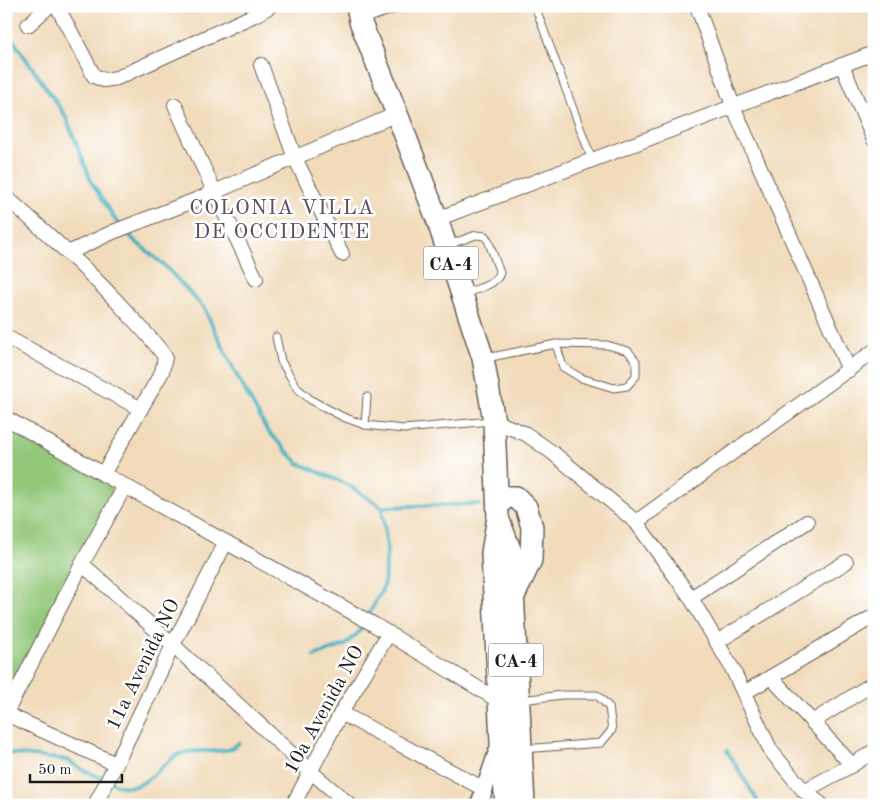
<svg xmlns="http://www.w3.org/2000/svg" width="880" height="811" font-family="'Old Standard TT',serif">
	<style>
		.pitch { fill: #93c87a; stroke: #58724b }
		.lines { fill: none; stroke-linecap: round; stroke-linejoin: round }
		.stream { stroke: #3faebb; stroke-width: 4 }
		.service-casing { stroke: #675f54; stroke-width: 9 }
		.minor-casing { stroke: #675f54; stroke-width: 16 }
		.tertiary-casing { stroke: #675f54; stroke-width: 19 }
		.primary-casing { stroke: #675f54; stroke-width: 24 }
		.service { stroke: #fff; stroke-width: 7 }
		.minor { stroke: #fff; stroke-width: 14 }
		.tertiary { stroke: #fff; stroke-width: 16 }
		.primary { stroke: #fff; stroke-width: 21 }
		.labels { text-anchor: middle; stroke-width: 5; stroke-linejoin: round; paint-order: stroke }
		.shield { fill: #fff; stroke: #606060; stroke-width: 1 }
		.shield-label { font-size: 19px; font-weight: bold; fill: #1c1c1c }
		.street-label { font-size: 20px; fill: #1c1c1c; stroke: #fff }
		.neighbourhood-label { font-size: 21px; letter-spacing: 1px; fill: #594f60; stroke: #fff }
	</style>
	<rect width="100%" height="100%" fill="#fff"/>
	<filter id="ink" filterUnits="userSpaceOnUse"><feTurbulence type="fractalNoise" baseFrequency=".02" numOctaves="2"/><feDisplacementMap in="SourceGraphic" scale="10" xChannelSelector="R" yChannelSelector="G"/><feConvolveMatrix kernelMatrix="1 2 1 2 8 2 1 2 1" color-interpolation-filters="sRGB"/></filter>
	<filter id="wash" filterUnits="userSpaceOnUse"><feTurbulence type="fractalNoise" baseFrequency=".0096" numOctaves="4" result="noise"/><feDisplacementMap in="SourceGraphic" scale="20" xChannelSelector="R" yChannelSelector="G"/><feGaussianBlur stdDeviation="1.12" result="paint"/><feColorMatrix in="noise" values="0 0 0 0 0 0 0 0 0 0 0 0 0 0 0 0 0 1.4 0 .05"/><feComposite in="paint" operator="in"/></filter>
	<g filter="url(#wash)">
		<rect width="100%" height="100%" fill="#f1dbbb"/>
		<!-- pitch -->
		<path class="pitch" d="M6,418L125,486L6,713Z"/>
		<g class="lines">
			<!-- stream -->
			<g class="stream">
				<path d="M6,23L8,33L65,115L92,183L116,221L121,226"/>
				<path d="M125,231L136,242L164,265L204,308L236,374L267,430L298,463L348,485L382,507L479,504"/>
				<path d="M314,656L345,645L360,631L384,586L387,548L382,507"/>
				<path d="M727,751L760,805"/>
				<path d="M6,753L67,760L83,770L104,779"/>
				<path d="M110,782C140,796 149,777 170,760C173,758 176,755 180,754C196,748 214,754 230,749C233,748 236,745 239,743"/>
			</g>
		</g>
	</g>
	<g filter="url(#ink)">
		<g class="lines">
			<!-- service casing -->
			<g class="service-casing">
				<g id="service">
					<path d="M535,6L592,160"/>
					<path d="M362,20L405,6"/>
					<path d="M448,245L476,235L485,236L488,240L500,273C497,285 475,289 464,294"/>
					<path d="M276,337L281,361L297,388L311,400L343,417L365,425"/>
					<path d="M486,358L556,344L607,345L628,351L636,361V376L627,386L614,388L581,378L563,367L556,344"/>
					<path d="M367,397L365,425L404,429L491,421"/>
					<path d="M521,700L562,695H597L609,707L612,730L601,743L523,749"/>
				</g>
			</g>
			<!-- minor casing -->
			<g class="minor-casing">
				<g id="minor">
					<path d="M57,6L94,76L104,80L117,78L259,13L270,6"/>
					<path d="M697,6L733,106L849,370"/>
					<path d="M28,25L49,6"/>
					<path d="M261,65L295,158L342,254"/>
					<path d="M842,65L874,140"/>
					<path d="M175,105L214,191L256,279"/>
					<path d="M6,197C49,235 92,273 130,316C142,329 155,342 165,357L162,372L103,474"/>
					<path d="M437,219L874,53"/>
					<path d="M68,253L113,232L198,199L397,114"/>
					<path d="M6,337L141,409"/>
					<path d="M6,418L103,474L125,486L373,624L499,701"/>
					<path d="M494,421L526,434L553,453L636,522L691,598L732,668L771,751L804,791L822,805"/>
					<path d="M636,522L874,351"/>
					<path d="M82,564L173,645L310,771L350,805"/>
					<path d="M691,598L807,522"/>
					<path d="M717,642L846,562"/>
					<path d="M771,677L852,765"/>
					<path d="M744,693L874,616"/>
					<path d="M6,713L82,564L125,486"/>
					<path d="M341,713L484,789"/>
					<path d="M6,714L116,764"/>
					<path d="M812,722L874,683"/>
					<path d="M804,791L852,765L874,751"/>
					<path d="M95,805L116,764L173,645L226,542"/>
					<path d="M293,805L341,713L389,633"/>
				</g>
			</g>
			<!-- tertiary casing -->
			<g class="tertiary-casing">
				<path id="tertiary" d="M479,805L499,746"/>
			</g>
			<!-- primary casing -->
			<g class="primary-casing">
				<g id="primary">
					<path d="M357,6L360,21L397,114L437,219L483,358L494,421L498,517L492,553L501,742L506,805"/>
					<path d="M498,505L507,497H516L526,507L532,527L531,560L515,594"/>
					<path d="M498,518L511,552L524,805"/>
				</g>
			</g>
			<!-- service -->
			<use href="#service" class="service"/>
			<!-- minor -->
			<use href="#minor" class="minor"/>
			<!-- tertiary -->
			<use href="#tertiary" class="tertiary"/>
			<!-- primary -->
			<use href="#primary" class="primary"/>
		</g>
	</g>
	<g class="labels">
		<!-- shield labels -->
		<g class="shield">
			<rect x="423.5" y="246.5" width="55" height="33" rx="4"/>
			<rect x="488.5" y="643.5" width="55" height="33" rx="4"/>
		</g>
		<g class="shield-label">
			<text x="451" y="270">CA-4</text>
			<text x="516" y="667">CA-4</text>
		</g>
		<!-- street labels -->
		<g class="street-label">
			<text transform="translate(142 664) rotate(-64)" y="7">11a Avenida NO</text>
			<text transform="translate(323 709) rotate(-61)" y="7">10a Avenida NO</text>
		</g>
		<!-- neighbourhood labels -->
		<g class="neighbourhood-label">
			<text x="282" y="214">COLONIA VILLA<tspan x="282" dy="24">DE OCCIDENTE</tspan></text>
		</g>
	</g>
	<!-- margin -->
	<rect width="880" height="811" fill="none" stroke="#fff" stroke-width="25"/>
	<!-- scale -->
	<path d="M30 774v8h92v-8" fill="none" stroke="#1c1c1c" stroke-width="2.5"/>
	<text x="38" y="774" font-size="15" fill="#1c1c1c" stroke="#ffffff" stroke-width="4" paint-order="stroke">50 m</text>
</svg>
